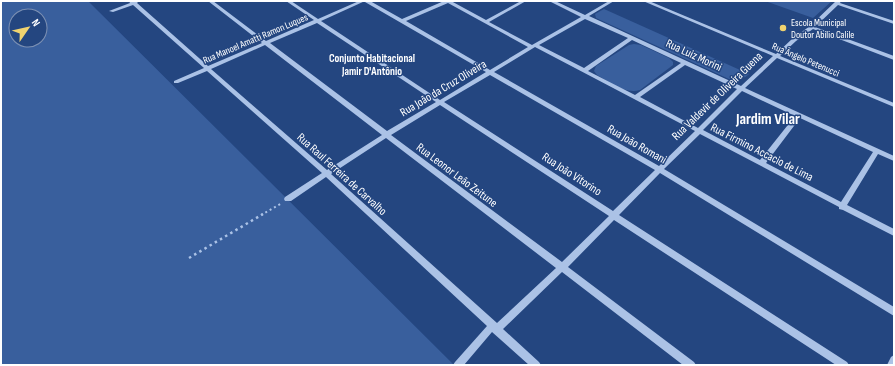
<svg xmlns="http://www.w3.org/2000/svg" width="895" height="366" font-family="'Sofia Sans Condensed',sans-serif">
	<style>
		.green { fill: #395f9d; fill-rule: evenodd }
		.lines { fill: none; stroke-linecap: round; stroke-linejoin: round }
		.path-far1 { stroke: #abc2e6; stroke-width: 2; stroke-dasharray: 2 3; stroke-linecap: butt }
		.path { stroke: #abc2e6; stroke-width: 2.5; stroke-dasharray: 2.5 3.5; stroke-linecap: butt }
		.minor { fill: #abc2e6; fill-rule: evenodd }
		.poi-dot { fill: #f0d36f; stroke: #244680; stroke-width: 1.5 }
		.labels { text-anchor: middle; stroke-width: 3; stroke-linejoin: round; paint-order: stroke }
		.far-poi-label { font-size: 10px; fill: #fff; stroke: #244680; text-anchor: start }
		.far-street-label { font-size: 10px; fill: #fff; stroke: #244680 }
		.far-neighbourhood-label { font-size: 11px; font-weight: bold; fill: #fff; stroke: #244680 }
		.street-label { font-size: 12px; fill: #fff; stroke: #244680 }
		.district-label { font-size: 16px; font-weight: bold; fill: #fff; stroke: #244680 }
	</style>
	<rect width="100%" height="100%" fill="#244680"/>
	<!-- green -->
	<g class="green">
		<path d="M1,1H88L454,365H1ZM16,16H40V40H16Z"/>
		<path d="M765,1H832L813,18Z"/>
		<path d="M604,9L749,74C742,80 738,80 729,79L596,18L595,14Z"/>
		<path d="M634,44L641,45L669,58L673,62V65L640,90C625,95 609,81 597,75L594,71L596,66L629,45Z"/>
	</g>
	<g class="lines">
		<!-- path-far1 -->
		<path class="path-far1" d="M261,215L282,203"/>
		<!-- path -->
		<path class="path" d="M189,258L263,214"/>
		<!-- minor -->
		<g class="minor">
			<path d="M129,1H138V2L137,3L208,66L262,43L208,1H213L266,41L314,20L286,1H291L318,19L359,1H370L402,19L444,1H451L486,20L521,1H526L489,22L532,45L581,17L549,1H555L585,15L609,1H614L589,16L741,86L773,56L643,1H649L776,54L792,39L810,26L836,1H841L840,3L894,21V24L838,5L815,27L894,56V60L813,29L796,41L780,56L894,103V107L777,58L745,88L894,156V161L878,154L847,205L894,229V236L843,210L839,209V207L700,134L664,169L894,307V316L660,173L619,215L847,362L849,365H836L614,220L568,267L694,362L696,365H683L562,272L503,329L539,362L541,365H529L492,332L464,365H453L455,362L487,326L326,177L291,201H285L284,199L285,197L322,173L207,71L178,83H174V81L204,68L133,5L113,12L109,11L130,3ZM365,1V2L486,72L440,100L321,21ZM448,3L528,47L490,70L406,21ZM585,19L628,38L584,68L539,45ZM317,23L436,102L387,131L270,43ZM632,40L681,63L635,95L588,71ZM265,45L382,135L327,170L211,69ZM535,47L695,131L659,166L494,72ZM685,65L737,89L698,128L640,97ZM490,75L655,170L613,211L444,102ZM742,91L795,116L760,160L703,130ZM440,105L609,216L562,262L391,135ZM800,118L873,152L841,202L766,163ZM386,138L556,268L497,323L331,174Z"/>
			<path d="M894,355V365H887L891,357Z"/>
		</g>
	</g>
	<!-- markers -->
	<circle class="poi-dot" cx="783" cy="28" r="4"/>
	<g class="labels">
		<!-- far-poi labels -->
		<g class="far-poi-label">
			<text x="791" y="26">Escola Municipal<tspan x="791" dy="12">Doutor Abílio Calile</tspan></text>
		</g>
		<!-- far-street labels -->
		<g class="far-street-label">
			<text transform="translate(255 38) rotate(-23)" y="4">Rua Manoel Amatti Ramon Luques</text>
			<text transform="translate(806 59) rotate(23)" y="4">Rua Ângelo Petenucci</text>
		</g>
		<!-- far-neighbourhood labels -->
		<g class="far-neighbourhood-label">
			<text x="372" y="62">Conjunto Habitacional<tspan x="372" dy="13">Jamir D'Antônio</tspan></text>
		</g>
		<!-- street labels -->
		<g class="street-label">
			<text transform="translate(694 55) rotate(25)" y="4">Rua Luiz Morini</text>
			<text transform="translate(443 88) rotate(-31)" y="4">Rua João da Cruz Oliveira</text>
			<text transform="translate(717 96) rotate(-44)" y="4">Rua Valdevir de Oliveira Guena</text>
			<text transform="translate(637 144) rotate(30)" y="4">Rua João Romani</text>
			<text transform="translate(762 152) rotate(27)" y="4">Rua Firmino Accacio de Lima</text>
			<text transform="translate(342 174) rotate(42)" y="4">Rua Raul Ferreira de Carvalho</text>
			<text transform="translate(572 174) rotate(33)" y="4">Rua João Vitorino</text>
			<text transform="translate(457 175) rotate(37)" y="4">Rua Leonor Leão Zeitune</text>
		</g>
		<!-- district labels -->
		<g class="district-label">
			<text x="768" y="124">Jardim Vilar</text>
		</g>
	</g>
	<!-- border -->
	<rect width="895" height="366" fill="none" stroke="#ffffff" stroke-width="4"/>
	<!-- north arrow -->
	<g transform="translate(28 28) rotate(56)"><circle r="19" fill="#244680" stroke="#7c90b3"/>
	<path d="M0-3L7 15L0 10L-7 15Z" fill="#f0d36f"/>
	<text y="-6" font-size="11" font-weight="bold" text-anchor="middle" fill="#ffffff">N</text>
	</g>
</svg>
